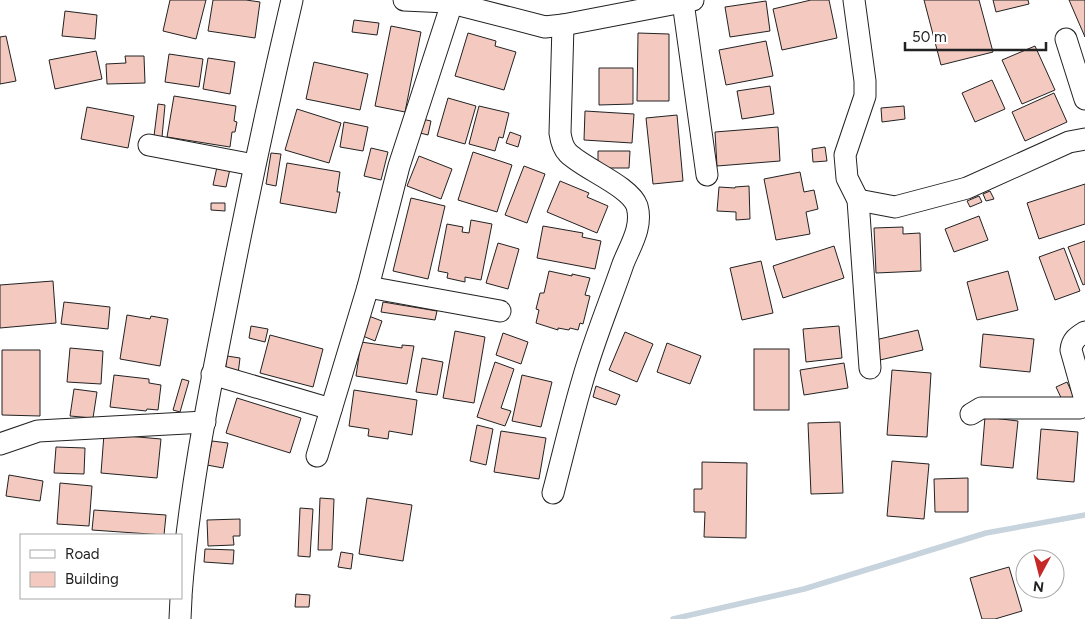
<svg xmlns="http://www.w3.org/2000/svg" width="1085" height="619" font-family="Figtree,sans-serif">
	<style>
		.lines { fill: none; stroke-linecap: round; stroke-linejoin: round }
		.stream { stroke: #c7d3dd; stroke-width: 5.5 }
		.building { fill: #f3c9c0; stroke: #222 }
		.minor-casing { stroke: #222; stroke-width: 23 }
		.minor { stroke: #fff; stroke-width: 21 }
	</style>
	<rect width="100%" height="100%" fill="#fff"/>
	<g class="lines">
		<!-- stream -->
		<path class="stream" d="M673,619L804,589L986,533L1085,515"/>
	</g>
	<!-- building -->
	<g class="building">
		<path d="M170,0H206L196,39L163,31Z"/>
		<path d="M213,0H246L260,2L255,38L208,31Z"/>
		<path d="M811,0H829L837,38L782,50L773,9Z"/>
		<path d="M924,0H979L993,52L941,65Z"/>
		<path d="M993,0H1028L1029,4L996,12Z"/>
		<path d="M1069,0H1085V37Z"/>
		<path d="M766,1L770,31L730,37L725,7Z"/>
		<path d="M65,11L97,15L95,39L62,36Z"/>
		<path d="M354,20L379,23L377,35L352,32Z"/>
		<path d="M391,26L421,32L405,112L375,106Z"/>
		<path d="M468,33L496,41L495,46L516,52L504,90L455,76Z"/>
		<path d="M638,33L669,34V101H637Z"/>
		<path d="M6,36L16,81L0,84V37Z"/>
		<path d="M766,41L773,76L726,85L719,50Z"/>
		<path d="M1035,46L1055,90L1022,104L1002,60Z"/>
		<path d="M96,51L102,79L55,89L49,60Z"/>
		<path d="M169,54L203,59L199,87L165,82Z"/>
		<path d="M125,56H144L145,83L107,84L106,64L126,63Z"/>
		<path d="M208,58L235,62L230,94L203,89Z"/>
		<path d="M314,62L368,74L360,110L306,99Z"/>
		<path d="M599,68H633V104L599,105Z"/>
		<path d="M992,80L1005,109L975,122L962,93Z"/>
		<path d="M770,86L774,114L742,119L737,91Z"/>
		<path d="M1054,93L1067,122L1025,141L1012,112Z"/>
		<path d="M174,96L236,106L234,121L237,122L235,132H232L230,147L167,137Z"/>
		<path d="M448,98L476,106L465,144L437,136Z"/>
		<path d="M158,104L165,105L162,137L154,136Z"/>
		<path d="M479,106L509,113L503,138L499,137L495,151L469,144Z"/>
		<path d="M904,106L905,119L882,122L881,108Z"/>
		<path d="M87,107L134,116L128,148L81,139Z"/>
		<path d="M297,109L341,123L329,163L285,150Z"/>
		<path d="M585,111L634,114L632,143L584,140Z"/>
		<path d="M677,115L683,181L653,184L646,118Z"/>
		<path d="M422,119L431,121L428,135L420,133Z"/>
		<path d="M344,122L368,127L363,151L340,147Z"/>
		<path d="M778,127L780,161L717,166L715,132Z"/>
		<path d="M510,132L521,136L518,147L506,143Z"/>
		<path d="M825,147L827,161L813,162L812,149Z"/>
		<path d="M371,148L388,152L381,180L364,176Z"/>
		<path d="M598,151H630L629,168H598Z"/>
		<path d="M473,152L512,165L497,212L458,200Z"/>
		<path d="M271,153L281,154L276,186L266,184Z"/>
		<path d="M419,156L452,169L441,199L407,186Z"/>
		<path d="M287,163L340,172L337,192H340L336,213L280,203Z"/>
		<path d="M524,166L545,174L527,223L505,215Z"/>
		<path d="M217,167L230,169L226,187L213,185Z"/>
		<path d="M800,172L804,192L814,190L818,209L806,212L810,234L776,240L764,179Z"/>
		<path d="M560,181L589,193L587,197L608,206L597,233L547,212Z"/>
		<path d="M1085,184V224L1039,239L1027,203Z"/>
		<path d="M749,186L750,219L736,220V212L717,211L719,187L735,188V187Z"/>
		<path d="M990,191L994,199L986,201L983,194Z"/>
		<path d="M979,196L982,202L970,207L967,201Z"/>
		<path d="M411,198L445,206L428,279L393,271Z"/>
		<path d="M211,203H225V211L211,210Z"/>
		<path d="M979,216L988,240L954,252L945,229Z"/>
		<path d="M471,220L492,224L481,280L465,277V282L447,278L448,273L438,271L447,224L463,227L462,232L469,233Z"/>
		<path d="M543,226L583,233L582,237L601,241L595,269L537,258Z"/>
		<path d="M903,227V234L920,233L921,271L876,273L874,228Z"/>
		<path d="M1085,241V284L1083,285L1068,247Z"/>
		<path d="M498,243L519,249L508,289L486,283Z"/>
		<path d="M834,246L844,278L783,298L773,266Z"/>
		<path d="M1064,248L1080,291L1055,300L1039,257Z"/>
		<path d="M761,261L773,313L742,320L730,268Z"/>
		<path d="M549,271L572,276V274L590,278L585,295L590,296L583,324L580,323L578,330L570,328L569,330L558,328V330L536,323L539,310L536,309L540,293H544Z"/>
		<path d="M1008,271L1018,310L977,320L967,282Z"/>
		<path d="M53,281L56,323L0,328V285Z"/>
		<path d="M64,302L110,307L108,329L61,324Z"/>
		<path d="M383,302L437,311L435,320L381,312Z"/>
		<path d="M127,315L150,319L151,316L168,319L160,366L120,359Z"/>
		<path d="M366,315L382,321L375,341L358,334Z"/>
		<path d="M251,326L268,329L265,342L249,338Z"/>
		<path d="M839,326L842,358L806,362L803,329Z"/>
		<path d="M918,330L923,350L880,360L875,340Z"/>
		<path d="M455,331L485,337L474,403L443,398Z"/>
		<path d="M625,332L653,344L637,382L609,370Z"/>
		<path d="M503,333L528,342L521,364L496,355Z"/>
		<path d="M983,334L1034,339L1030,372L980,367Z"/>
		<path d="M270,335L323,349L313,387L260,373Z"/>
		<path d="M361,342L402,348V345L414,346L407,384L356,376Z"/>
		<path d="M667,343L701,356L690,384L657,372Z"/>
		<path d="M70,348L103,351L101,384L67,382Z"/>
		<rect x="754" y="349" width="35" height="61"/>
		<path d="M2,350H40V416L2,415Z"/>
		<path d="M227,356L240,358L238,374L225,372Z"/>
		<path d="M422,358L443,362L437,395L416,392Z"/>
		<path d="M495,362L514,369L501,408L511,411L505,426L477,417Z"/>
		<path d="M844,363L848,388L804,395L800,370Z"/>
		<path d="M892,370L931,373L927,437L887,435Z"/>
		<path d="M114,375L149,379V383L161,385L158,410L147,409L146,411L110,407Z"/>
		<path d="M522,375L552,382L541,427L512,421Z"/>
		<path d="M182,379L189,381L180,412L173,410Z"/>
		<path d="M1067,382L1075,399L1064,404L1056,387Z"/>
		<path d="M596,386L620,395L616,405L593,397Z"/>
		<path d="M74,389L97,392L93,418L70,416Z"/>
		<path d="M354,390L417,400L412,435L389,431L388,439L368,436L369,429L349,426Z"/>
		<path d="M237,398L301,418L290,453L226,433Z"/>
		<path d="M985,417L1018,421L1013,468L981,465Z"/>
		<path d="M840,422L843,493L811,494L808,423Z"/>
		<path d="M477,425L493,429L486,465L470,461Z"/>
		<path d="M1041,429L1078,432L1074,482L1037,479Z"/>
		<path d="M501,431L546,438L539,479L494,472Z"/>
		<path d="M104,434L161,439L157,478L101,473Z"/>
		<path d="M212,441L228,443L223,468L207,465Z"/>
		<path d="M56,447L85,448L84,474L54,473Z"/>
		<path d="M892,461L929,464L924,519L887,516Z"/>
		<path d="M702,462L747,463L746,538L704,537L705,512H694V489H702Z"/>
		<path d="M9,475L43,481L40,501L6,496Z"/>
		<path d="M968,478V512H935L934,479Z"/>
		<path d="M60,483L92,486L89,526L57,524Z"/>
		<path d="M320,498L334,499L332,550H318Z"/>
		<path d="M367,498L412,505L403,561L359,554Z"/>
		<path d="M300,508L313,509L310,557L298,556Z"/>
		<path d="M94,510L166,515L164,535L92,530Z"/>
		<path d="M240,519V536H233L234,545L208,546L207,520Z"/>
		<path d="M205,549L234,550L233,564L204,562Z"/>
		<path d="M341,552L353,554L351,569L338,567Z"/>
		<path d="M1009,567L1022,611L995,619H982L970,578Z"/>
		<path d="M296,594L310,595L309,607H295Z"/>
	</g>
	<g class="lines">
		<!-- minor casing -->
		<g class="minor-casing">
			<g id="minor">
				<path d="M404,0L448,2L545,27L563,25L693,0"/>
				<path d="M854,0L865,81V96L845,155L847,178L858,200L870,368"/>
				<path d="M683,2L707,175"/>
				<path d="M1066,39L1085,99"/>
				<path d="M149,145L254,165"/>
				<path d="M858,200L895,207L967,188L1069,142L1085,139"/>
				<path d="M368,287L500,311"/>
				<path d="M1085,332C1077,337 1072,340 1071,350L1085,400"/>
				<path d="M212,374L331,409"/>
				<path d="M971,414L981,408H1080L1083,406L1085,402"/>
				<path d="M0,444L38,431L205,422"/>
				<path d="M317,456L368,287L399,166L452,3"/>
				<path d="M553,493C563,455 572,416 583,379C594,340 610,302 623,264C630,246 643,227 637,206C630,186 584,169 568,153C563,148 561,140 560,133L563,25"/>
				<path d="M181,596C188,500 207,403 226,308C246,205 268,102 292,0"/>
				<path d="M180,619L181,598"/>
			</g>
		</g>
		<!-- minor -->
		<use href="#minor" class="minor"/>
	</g>
	<!-- legend -->
	<rect x="20" y="534" width="162" height="65" fill="#ffffff" stroke="#a7a7a7"/>
	<rect x="30" y="550" width="25" height="8" fill="#ffffff" stroke="#a7a7a7"/>
	<text x="65" y="559" font-size="15" fill="#222222">Road</text>
	<rect x="30" y="572" width="25" height="15" fill="#f3c9c0" stroke="#a7a7a7"/>
	<text x="65" y="584" font-size="15" fill="#222222">Building</text>
	<!-- north arrow -->
	<g transform="translate(1040 574) rotate(187)"><circle r="24" fill="#ffffff" stroke="#a7a7a7"/>
	<path d="M0-4L9 19L0 12L-9 19Z" fill="#c62828"/>
	<text y="-8" font-size="14" font-weight="bold" text-anchor="middle" fill="#222222">N</text>
	</g>
	<!-- scale -->
	<path d="M905 42v8h141v-8" fill="none" stroke="#222222" stroke-width="2.5"/>
	<text x="912" y="42" font-size="15" fill="#222222" stroke="#ffffff" stroke-width="4" paint-order="stroke">50 m</text>
</svg>
